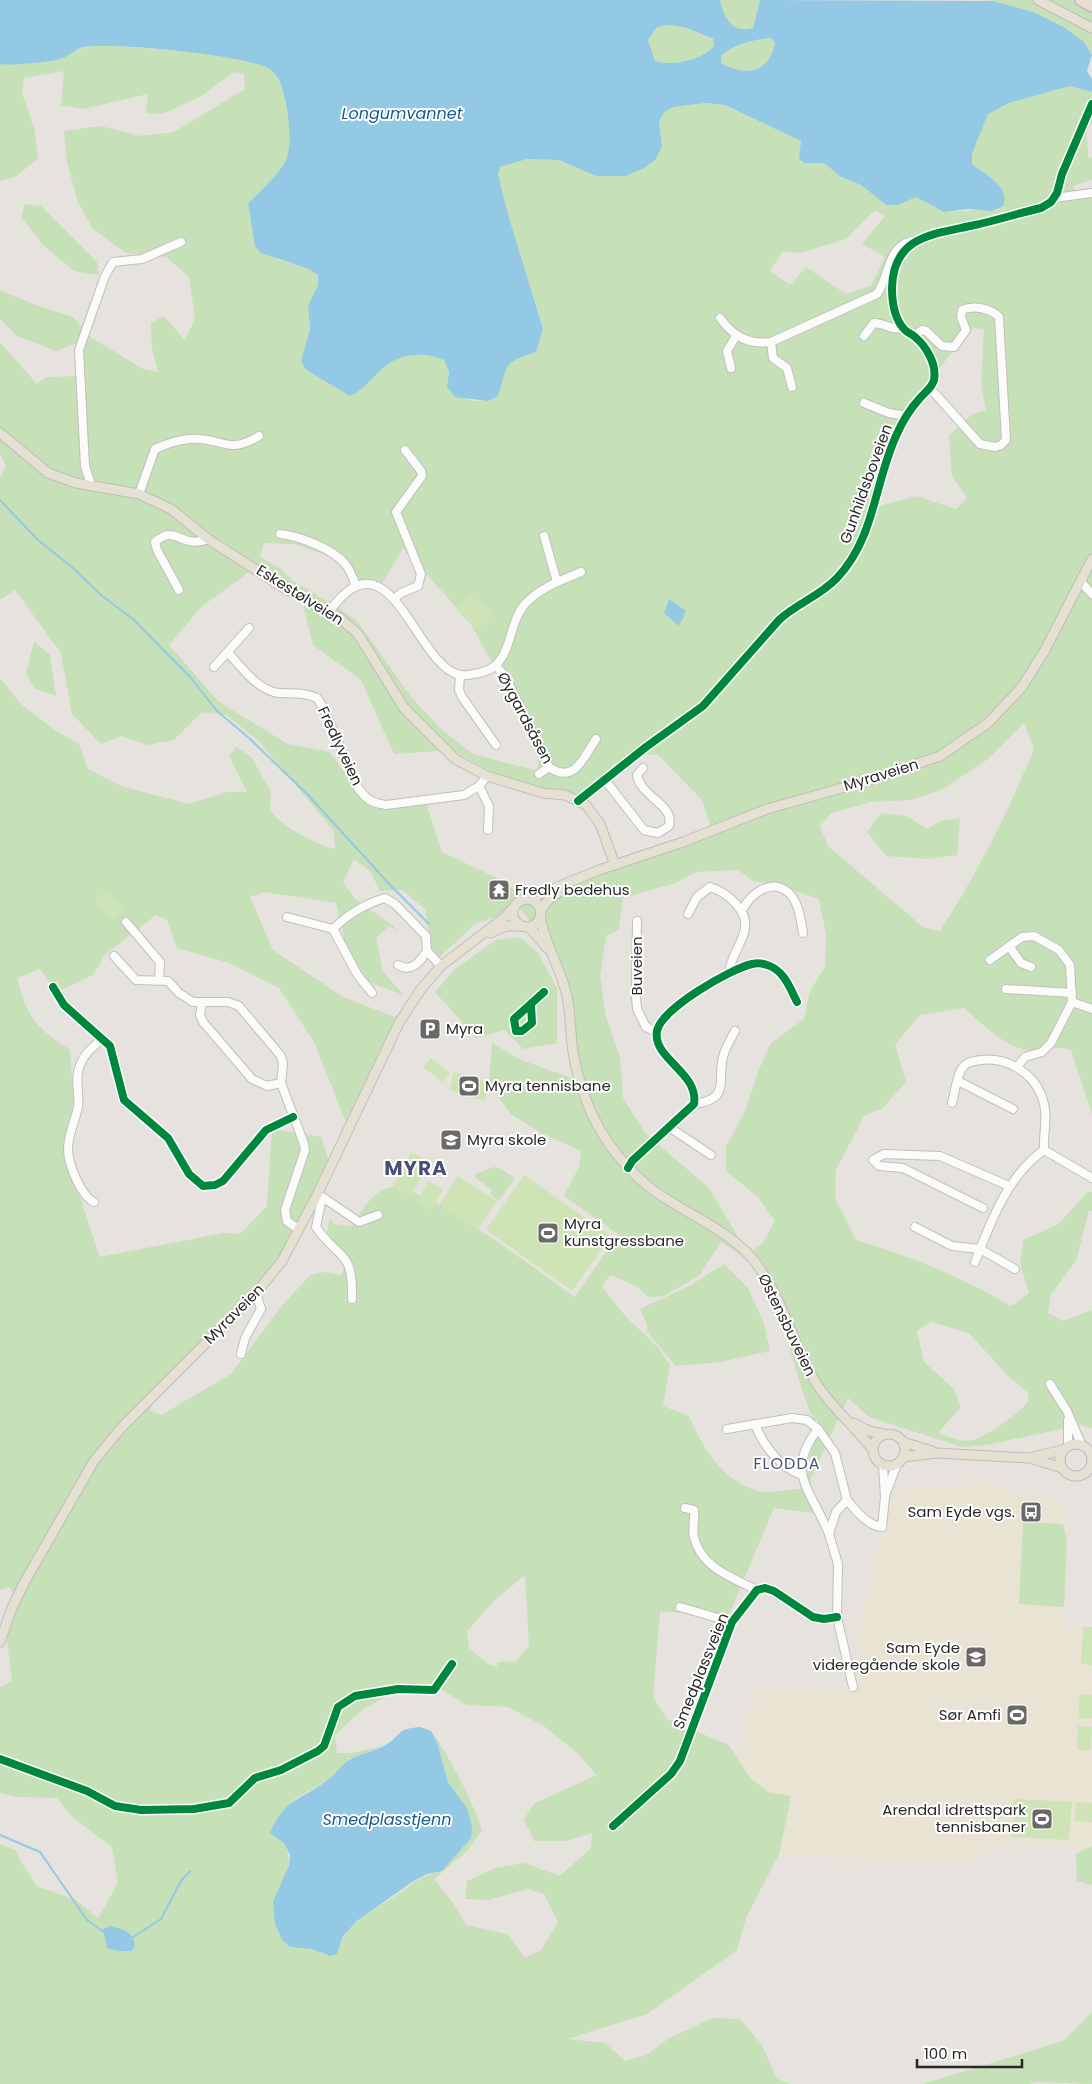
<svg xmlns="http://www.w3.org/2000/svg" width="1092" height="2084" font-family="Poppins,sans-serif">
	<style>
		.education { fill: #e9e3d3 }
		.green { fill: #c6e0b8; fill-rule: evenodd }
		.pitch { fill: #cfe4b6 }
		.water { fill: #94c9e5; fill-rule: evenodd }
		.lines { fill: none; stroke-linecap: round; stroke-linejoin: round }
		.stream { stroke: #94c9e5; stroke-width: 2 }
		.minor-casing { stroke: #c0bfbf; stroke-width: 10 }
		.major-casing { stroke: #bfbdbc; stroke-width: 11 }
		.highway-casing { stroke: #bfbdbc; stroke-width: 14 }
		.minor { stroke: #fbfbfa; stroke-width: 8 }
		.major { stroke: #e4e1d3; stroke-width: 9 }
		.highway { stroke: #e7ddd3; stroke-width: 11 }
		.cycleway-casing { stroke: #fff; stroke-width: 11 }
		.cycleway { stroke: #00873e; stroke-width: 8 }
		.labels { text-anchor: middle; stroke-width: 4; stroke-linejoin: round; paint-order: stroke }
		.street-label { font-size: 15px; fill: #282828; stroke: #fff }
		.poi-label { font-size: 15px; fill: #282828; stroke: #fff; text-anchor: start }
		.water-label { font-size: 16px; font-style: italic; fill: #145b90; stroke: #fff }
		.neighbourhood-label { font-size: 16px; letter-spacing: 1px; fill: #4b4f76; stroke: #fff }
		.district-label { font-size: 20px; font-weight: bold; letter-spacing: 1px; fill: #4b4f76; stroke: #fff }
	</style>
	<rect width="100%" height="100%" fill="#e6e3de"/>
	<!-- education -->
	<path class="education" d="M986,1484L1063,1505L1069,1525L1065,1625L1092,1626V1859L1055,1844L1002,1841L971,1862L778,1855L734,1766L757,1687L857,1689L862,1612L894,1489Z"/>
	<!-- green -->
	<g class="green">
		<path d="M720,0H760L753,28C731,34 724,18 720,0Z"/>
		<path d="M985,0H1092V55L1084,42L993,1Z"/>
		<path d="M668,25L684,27L713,40L715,46C701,61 673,66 655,61L648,40L657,27Z"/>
		<path d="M771,38L775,42C770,74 746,77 721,63V56C736,44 752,40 771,38Z"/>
		<path d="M100,45C130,48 256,52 273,71C282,82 284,98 287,111C291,124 292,152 285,164C276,178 259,191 248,203L255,245L276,259L309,269L318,275V285L308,305L310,329L301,361L306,370L350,396C366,389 374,374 388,364C405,352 425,352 444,359L449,372L447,387C465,400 478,407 498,395C509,363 501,364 536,352L543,329L508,214L498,174L500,167L527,159L559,160L596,176L646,167L656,159L662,147L659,122L664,112L673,107L706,103L725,105L802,141L805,163H824L841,177L861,185L886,205H898L916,197L944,212L980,210L991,177L972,164V154L988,114L1009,103L1070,86L1092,92V122L1087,131L1088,157L1092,158V180L1073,186L1076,194L1092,192V1114L1071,1050C1056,1045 1055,1050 1041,1051C1010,1054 986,1027 964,1008L920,1015L895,1044L906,1082L883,1108L864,1116L836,1170L835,1198L856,1240C912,1257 960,1276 1011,1306L1029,1293L1020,1263L1023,1240L1057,1225L1088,1192H1092V1211H1089L1076,1261L1051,1294L1048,1313L1063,1321L1092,1310V1428L1080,1425L987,1445L962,1447L869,1417L848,1398L811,1478L813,1513L774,1508L728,1617L660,1611L653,1697L667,1719L729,1745L750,1778L768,1792L791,1796L779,1854L746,1918L737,1950L647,2014L567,2039L605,2043L625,2061L646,2055L671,2037L713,2018L740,2019L762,2045L777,2079L791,2084H0V1844L16,1850L20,1860L37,1886L76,1900L98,1918L118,1883L112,1847L71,1816L57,1798L16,1797L0,1793V1687L12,1681L7,1640L17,1601L10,1587L0,1590V678L22,705L55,730L79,744L88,769L121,786L189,804L227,792H247L229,756L236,747L251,756L271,792L270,810C285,829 313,843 335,849L334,831L258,740L226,715L202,712L174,740L147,745L122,736L101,744L72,714L61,653L15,590L0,600V478L6,467L0,453V342L37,384L46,377L79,376L82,341L56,351L17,336L0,319V290L33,304L73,317L92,338L143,369L158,372L152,349L151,323L164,316L185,340L195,319L189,277L166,257L126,253L92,228L78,202L67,163L64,131L101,126L141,136L174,132L245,89L244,74L234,72L200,97L162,114L146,113L148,94L83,109L61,105L64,71L24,78L22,92L35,131L38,159L15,177L0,181V64L61,59L82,48ZM875,210L885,216L862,244L885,257L871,286L846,294L806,267L790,285L770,271L783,251L800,253L846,239ZM974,328L984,329L981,383L986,410L972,414L949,436L952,476L967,498L956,509L916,496L880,506C883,439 929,376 974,328ZM264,543L294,544L329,556L355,580L380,587L403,548L471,624L506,689L538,756V771L473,754L442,730L411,697L358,622L341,609L293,581L281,569L260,557ZM256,567L301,597L313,645L361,680L394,754L452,750L494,773L574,798L639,754L658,755L702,800L711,827L574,883L533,903L499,879L442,852L425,799L378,803L355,786L330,752L288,744L219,702L169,645L201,607ZM1024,723L1034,749C1008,812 977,874 940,931L923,927L828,846L820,826L831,813L871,802L911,800L943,789L988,759ZM354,859L370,871L380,891L402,890L425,909L432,951L437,960L475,924L520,909C562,955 567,1021 575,1079L521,1060L492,1043L489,1084L511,1114L539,1132L581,1151L579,1167L564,1196L618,1234L575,1297C546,1277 421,1182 392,1187C372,1190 362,1211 352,1226L334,1224L330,1218L327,1232L345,1262L342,1275L324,1272L310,1275L281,1307L231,1374L161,1415L150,1410L158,1391C207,1341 325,1233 328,1162C328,1155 323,1144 321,1137L272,1129L267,1206L240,1234L223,1233L100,1257L66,1155L74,1106L70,1050C36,1028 27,1017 17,978L40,969L51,985L62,990L93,975L105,955L156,915L167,920L177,948L229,963L279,988L314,1042L347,1125L402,1011L395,1017L343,997L273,950L250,897L264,892L336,903L346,947L365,981L404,995L383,972L376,938L389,926L399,932L391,924L356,900L343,882ZM738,870L753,881L775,884L819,899L826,935L825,967L810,991L804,1019L770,1044L758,1072L745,1111L726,1147V1171L758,1197L775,1221L762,1244L753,1250L741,1242L709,1188L646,1134L623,1098L620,1056L606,1017L600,976L606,936L619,929L623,898L676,883L696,872ZM721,1242C729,1248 740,1253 747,1260C785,1299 791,1372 814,1420H818V1429L800,1489C788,1489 769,1494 758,1491C721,1480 703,1448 689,1416L663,1406L670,1365L657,1346L626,1317L602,1287L610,1275L636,1286L648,1297L663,1296L699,1276ZM931,1322L969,1333L1009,1377L1028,1393C1028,1396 1029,1398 1028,1401C1023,1412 981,1440 969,1441C959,1442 947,1436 938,1433L961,1407L954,1389L924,1362L917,1331ZM525,1575L529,1646L516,1661L497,1662V1667L488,1664L469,1648L467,1631L494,1601ZM439,1688L467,1705L508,1707L544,1726L575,1751L597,1775L535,1803L524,1819L534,1841H566L592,1833L591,1848L560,1876L524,1863L495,1868L467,1881L465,1899L488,1900L528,1889L544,1894L558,1923L541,1950L525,1958L507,1934L466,1925L453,1903L434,1879L467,1851L482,1830C469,1793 452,1762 431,1730L437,1742L448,1782L467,1808L442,1870C420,1876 412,1885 395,1896C373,1911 350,1921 338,1947L323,1954L312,1949L290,1947L273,1903C282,1881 296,1865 284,1843L293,1800L328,1780L349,1759L386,1745L351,1753H337L335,1735L364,1708L398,1691Z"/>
		<path d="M25,204L41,206L97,262L99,275L74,271L43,245L21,217Z"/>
		<path d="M34,641L50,655L56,696L34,688L26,673Z"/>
		<path d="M881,813L906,816L928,829L940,821L960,818L957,855L928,859L886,856L867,832Z"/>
		<path d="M520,937L538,953L557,988V1043L523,1049L505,1030L476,1038L435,992L455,969L496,940Z"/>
		<path d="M494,1167L500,1168L515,1178L499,1201L490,1194L492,1190L475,1178V1174Z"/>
		<path d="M724,1264L748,1288L763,1321L770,1351L721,1362L676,1366L647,1332V1325L640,1309L691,1285Z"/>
		<path d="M1023,1522L1063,1524L1067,1541L1064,1607L1019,1604Z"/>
		<path d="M1092,1846V1885L1077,1881L1076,1854Z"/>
		<path d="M1092,2012V2084L1036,2082L1030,2084H923L1063,2041Z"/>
	</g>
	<!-- pitch -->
	<g class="pitch">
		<path d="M471,594L493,614L478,631L456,610Z"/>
		<path d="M107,890L124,911L112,921L95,900Z"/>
		<path d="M431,1058L450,1073L442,1082L423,1067Z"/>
		<path d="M454,1072L489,1083L484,1101L449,1090Z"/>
		<path d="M411,1152L430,1162L411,1196L393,1186Z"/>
		<path d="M524,1175L611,1236L572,1291L486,1230Z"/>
		<path d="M458,1176L497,1201L478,1230L439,1205Z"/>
		<path d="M428,1181L443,1189L432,1211L417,1203Z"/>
		<path d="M1083,1627H1092V1665L1081,1664Z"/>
		<path d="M1080,1694L1092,1695V1718H1078Z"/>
		<path d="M1078,1726L1092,1727L1091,1750H1077Z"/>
		<path d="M1014,1799L1072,1802L1069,1840L1012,1837Z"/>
		<path d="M1076,1802L1092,1803V1822L1074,1821Z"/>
	</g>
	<!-- water -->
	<g class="water">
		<path d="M0,0H720C724,17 731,34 753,28L760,0L993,1L1033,12L1065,28L1084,42L1092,55L1087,71L1092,79V92L1070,86L1009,103L988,114L972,154V164C985,174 1011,187 1003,206L992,211L968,209L944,212L916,197L898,205H886L861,185L841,177L824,163H805L799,159L801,141L725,105L706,103L673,107L664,112L659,122L662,147L656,159L646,167L626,176H596L559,160L527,159L500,167L498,174L508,214L543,329L536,352C501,364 509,363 498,396L488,401L455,397L447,387L449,372L444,360C425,352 405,353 388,364C374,374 366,389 350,396L306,370L301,361L310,329L308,305L318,285V275L309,269L261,253L255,246L248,203C260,191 275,178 284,164C293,151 289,119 286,104C283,93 281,77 271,70C253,55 110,42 84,47C75,49 69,57 60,59C51,62 8,66 0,64ZM668,25L684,27L713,39L714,46C701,61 673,66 655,61L648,40L657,27ZM771,38L775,42C770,73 746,77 721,63V56C735,44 752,40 771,38Z"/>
		<path d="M669,599L686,611L679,626L664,613Z"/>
		<path d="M420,1727L431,1731L437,1742L448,1782L467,1808L472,1827L471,1838L442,1871L427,1874L412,1882L357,1921L343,1936L337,1954L330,1956L312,1949L290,1947L282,1940L275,1924L273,1902L289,1865L290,1855L284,1843L270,1833C285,1797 304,1799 329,1779C336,1774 341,1765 349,1760C358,1754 375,1751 384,1746C403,1735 395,1729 420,1727Z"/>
		<path d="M111,1926C124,1930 134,1931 135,1947L131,1951H118L107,1948L103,1929Z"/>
	</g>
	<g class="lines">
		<!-- stream -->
		<g class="stream">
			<path d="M0,500L38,540L72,567L101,595L134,620L191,678L217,711L249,738L308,795L392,887L429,924"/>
			<path d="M0,1835L40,1852L87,1920L104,1932"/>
			<path d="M133,1937L161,1919L181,1881L190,1871"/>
		</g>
		<!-- minor casing -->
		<g class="minor-casing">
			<g id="minor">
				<path d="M1054,198L1092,193"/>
				<path d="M720,318C733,336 748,345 771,342L877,294C890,276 886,249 911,241"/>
				<path d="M864,336L874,323C884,323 893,331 903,328"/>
				<path d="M914,336L922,330L926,331L942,346L954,347L966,330L961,317L962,310C973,305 990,308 999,317L1006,440L1001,445L995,447L980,444L930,388"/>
				<path d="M771,342L773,358L787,368L792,387"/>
				<path d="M731,368L727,351L736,336"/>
				<path d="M864,403L889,413L906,416"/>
				<path d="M91,485L85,466L79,350L105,276L113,262L142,259L181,242"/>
				<path d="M139,494L155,449C166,444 177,440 189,439C221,436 227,456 259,436"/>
				<path d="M280,534C299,536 334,549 346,565C351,571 353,579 356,586"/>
				<path d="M544,536L557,582"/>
				<path d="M1081,582L1092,594"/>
				<path d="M179,590L157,550L155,542C176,523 181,550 208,539"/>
				<path d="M394,599L401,593L418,586L421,574L396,512L422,476L421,471L405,450"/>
				<path d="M329,612C390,525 415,666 460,675C466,676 474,674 479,673C514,667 506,625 525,604C539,588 562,580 581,572"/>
				<path d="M228,653C242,667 258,691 279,693C293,694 304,692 317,698L324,709L358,788C367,800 372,803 386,805L464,795L479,786L487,776"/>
				<path d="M496,666L505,676L549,767C574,785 584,757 596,739"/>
				<path d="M214,667L249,628"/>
				<path d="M460,675L459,690L462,697L496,745"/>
				<path d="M539,774L549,767"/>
				<path d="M605,780L644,830L658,833L669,826C675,804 641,798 637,775L643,768"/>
				<path d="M479,786L489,806L488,830"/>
				<path d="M578,801L646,747L703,706L779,620C796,604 820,596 837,578C875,538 874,484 896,436C902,422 910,409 920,398C925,392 932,388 934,380C937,364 926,346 915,337C912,334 908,333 905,330C894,319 892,303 892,288C893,235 935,234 975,225C998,220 1019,213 1041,208L1051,202L1057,193L1062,174L1092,104"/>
				<path d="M742,910C751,894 771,877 789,893C799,902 801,922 803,933"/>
				<path d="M688,914L697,897L710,887C720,890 729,896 736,904C760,930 730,948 729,974"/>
				<path d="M287,917L333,929"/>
				<path d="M637,921L636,996L637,1009L646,1027L657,1032"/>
				<path d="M126,922L160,962L159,979"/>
				<path d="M1009,946L1021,963L1031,967"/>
				<path d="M114,956L136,980L168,981L179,993L193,1002H228L239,1006L281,1056L283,1064L281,1083L267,1086L252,1079L203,1022L200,1015L202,1003"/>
				<path d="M990,960L1022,937L1034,936L1059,950L1070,965L1072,1002L1051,1043L1042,1052L1025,1057L1017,1067"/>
				<path d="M398,965C411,973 420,962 427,951"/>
				<path d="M53,987L64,1005L110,1046L124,1100L168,1138L189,1174L203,1186L215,1185L223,1181L266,1130L293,1117"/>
				<path d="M1006,989L1072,993"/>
				<path d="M372,993L357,974L333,929C348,914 365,904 385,898L395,904L426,936L427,951L441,966"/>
				<path d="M1072,1002L1092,1009"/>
				<path d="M958,1081L1013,1109"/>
				<path d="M281,1083L304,1144L305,1150L285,1210L287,1221L299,1230"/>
				<path d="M952,1103C955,1093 956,1079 961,1070C965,1062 973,1061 981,1060C1006,1057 1033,1072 1042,1097C1049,1115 1043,1131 1044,1150"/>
				<path d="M694,1104C731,1099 717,1082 723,1057C725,1048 731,1039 735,1031"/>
				<path d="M669,1127L711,1155"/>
				<path d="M628,1168L632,1161L694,1104C699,1072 652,1059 657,1031C661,1009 730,969 752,964C756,963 762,963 767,965C784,970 790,988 797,1002"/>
				<path d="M321,1196L359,1222L378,1215"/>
				<path d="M322,1198L316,1227C340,1262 353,1248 352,1299"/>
				<path d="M94,1202C81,1196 68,1164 68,1149C68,1135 75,1121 78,1107C80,1093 74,1079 80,1065C84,1054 93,1047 102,1039"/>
				<path d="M983,1208L903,1168L879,1166L873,1160L884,1154L940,1156L1009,1186"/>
				<path d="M915,1227L952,1246L980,1249L1015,1269"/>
				<path d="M975,1262C990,1223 1008,1175 1044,1150L1092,1178"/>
				<path d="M241,1354L245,1338L261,1309L256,1293"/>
				<path d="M1050,1384L1067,1411L1082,1446"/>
				<path d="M755,1424C763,1445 780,1468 802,1475"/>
				<path d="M727,1429L792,1418L807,1420L818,1429L835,1453L847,1500"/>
				<path d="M818,1429C784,1473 812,1491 829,1534"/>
				<path d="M1068,1446V1420"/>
				<path d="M886,1493L897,1464"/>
				<path d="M685,1508L694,1510C695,1519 692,1528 694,1537C701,1568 733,1578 757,1590"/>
				<path d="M680,1607L732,1622"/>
				<path d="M853,1687L837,1617L838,1564L829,1534L836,1512L847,1500C856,1511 868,1526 882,1527L885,1497L883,1465"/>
				<path d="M0,1759L87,1791L115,1806L141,1810L194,1809L229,1803L255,1778L281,1770L318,1751L324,1746L338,1707L355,1696L398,1689L434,1690L452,1664"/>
				<path d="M613,1826L671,1774L680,1761L732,1622L757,1590L765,1588L774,1591L813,1617L824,1619L837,1617"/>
			</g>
		</g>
		<!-- major casing -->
		<g class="major-casing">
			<g id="major">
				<path d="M1038,0L1092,28"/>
				<path d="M0,433L48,473L76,483L139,494L171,509L208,539L284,588L340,618L358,634L404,708L455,759L487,776L543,793L565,795L586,805L600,824L615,865"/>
				<path d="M528,899L599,870L683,842L767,809L867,781L940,756L988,723L1022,687L1045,650L1092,559"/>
				<circle cx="527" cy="913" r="14"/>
				<path d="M540,911L550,898L561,891"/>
				<path d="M540,917C545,943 559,966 566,992C571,1011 570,1032 573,1052C582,1105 606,1152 649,1187C681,1212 723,1226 751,1257C780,1291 790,1336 811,1374C826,1403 853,1424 873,1450"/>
				<path d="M529,927L547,948"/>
				<path d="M490,933L507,926H523"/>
				<path d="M854,1423L869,1431L884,1434"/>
				<circle cx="889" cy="1450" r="16"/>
				<path d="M903,1442L932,1451"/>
				<circle cx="1076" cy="1460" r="16"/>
				<path d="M903,1457L937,1453L1028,1458L1063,1450"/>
				<path d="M1033,1459L1062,1468"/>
				<path d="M0,1642L11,1610L24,1583L94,1461L121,1428L256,1293L282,1261L318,1193L399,1023L421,989L441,966L506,916L514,907"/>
			</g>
		</g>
		<!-- highway casing -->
		<g class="highway-casing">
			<path id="highway" d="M1081,0L1092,6"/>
		</g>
		<!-- minor -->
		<use href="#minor" class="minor"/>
		<!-- major -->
		<use href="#major" class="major"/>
		<!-- highway -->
		<use href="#highway" class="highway"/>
		<!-- cycleway casing -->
		<g class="cycleway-casing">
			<g id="cycleway">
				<path d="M578,801L646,747L703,706L779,620C796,604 820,596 837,578C875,538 874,484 896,436C902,422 910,409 920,398C925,392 932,388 934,380C937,364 926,346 915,337C912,334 908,333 905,330C894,319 892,303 892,288C893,235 935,234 975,225C998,220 1019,213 1041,208L1051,202L1057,193L1062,174L1092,104"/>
				<path d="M53,987L64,1005L110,1046L124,1100L168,1138L189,1174L203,1186L215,1185L223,1181L266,1130L293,1117"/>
				<path d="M531,1005L532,1023L522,1031H516L514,1019L544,992"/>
				<path d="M628,1168L632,1161L694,1104C699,1072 652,1059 657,1031C661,1009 730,969 752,964C756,963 762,963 767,965C784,970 790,988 797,1002"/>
				<path d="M0,1759L87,1791L115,1806L141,1810L194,1809L229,1803L255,1778L281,1770L318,1751L324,1746L338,1707L355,1696L398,1689L434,1690L452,1664"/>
				<path d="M613,1826L671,1774L680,1761L732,1622L757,1590L765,1588L774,1591L813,1617L824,1619L837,1617"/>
			</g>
		</g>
		<!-- cycleway -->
		<use href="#cycleway" class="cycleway"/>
	</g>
	<!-- icons -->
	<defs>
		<g id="temple-square" transform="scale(1.125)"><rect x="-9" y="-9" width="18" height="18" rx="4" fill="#6a6968" stroke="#fff"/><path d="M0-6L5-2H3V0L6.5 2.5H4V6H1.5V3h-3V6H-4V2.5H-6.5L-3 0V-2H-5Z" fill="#fff"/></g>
		<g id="parking-square" transform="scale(1.125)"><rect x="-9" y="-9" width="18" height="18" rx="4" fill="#6a6968" stroke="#fff"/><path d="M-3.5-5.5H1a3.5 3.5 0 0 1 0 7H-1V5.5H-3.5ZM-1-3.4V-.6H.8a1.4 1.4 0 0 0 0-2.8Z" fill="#fff"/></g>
		<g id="stadium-square" transform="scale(1.125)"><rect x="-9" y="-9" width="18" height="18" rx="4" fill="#6a6968" stroke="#fff"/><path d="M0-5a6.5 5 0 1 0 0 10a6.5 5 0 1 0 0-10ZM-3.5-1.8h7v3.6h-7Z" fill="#fff"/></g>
		<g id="school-square" transform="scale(1.125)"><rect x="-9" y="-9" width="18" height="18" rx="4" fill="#6a6968" stroke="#fff"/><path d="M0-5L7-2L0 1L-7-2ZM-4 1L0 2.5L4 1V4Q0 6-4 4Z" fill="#fff"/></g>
		<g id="bus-square" transform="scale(1.125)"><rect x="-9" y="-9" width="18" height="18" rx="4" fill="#6a6968" stroke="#fff"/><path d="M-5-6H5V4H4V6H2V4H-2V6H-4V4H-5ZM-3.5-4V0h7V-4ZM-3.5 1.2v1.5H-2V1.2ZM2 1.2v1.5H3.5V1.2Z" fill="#fff"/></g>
	</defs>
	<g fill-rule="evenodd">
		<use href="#temple-square" x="499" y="890"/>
		<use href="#parking-square" x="430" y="1029"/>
		<use href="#stadium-square" x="469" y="1086"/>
		<use href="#school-square" x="451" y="1140"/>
		<use href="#stadium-square" x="548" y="1233"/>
		<use href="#bus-square" x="1031" y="1512"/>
		<use href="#school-square" x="976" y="1657"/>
		<use href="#stadium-square" x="1017" y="1715"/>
		<use href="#stadium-square" x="1042" y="1819"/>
	</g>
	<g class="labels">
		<!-- street labels -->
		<g class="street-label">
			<text transform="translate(866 484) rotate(-70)" y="5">Gunhildsboveien</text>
			<text transform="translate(300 595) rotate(32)" y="5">Eskestølveien</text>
			<text transform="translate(525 718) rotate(62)" y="5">Øygardsåsen</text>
			<text transform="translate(340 746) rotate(65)" y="5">Fredlyveien</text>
			<text transform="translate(881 775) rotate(-17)" y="5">Myraveien</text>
			<text transform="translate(637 966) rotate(-90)" y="5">Buveien</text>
			<text transform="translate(234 1314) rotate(-45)" y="5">Myraveien</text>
			<text transform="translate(787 1325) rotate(64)" y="5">Østensbuveien</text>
			<text transform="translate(701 1671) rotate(-68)" y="5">Smedplassveien</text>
		</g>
		<!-- poi labels -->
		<g class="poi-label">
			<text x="515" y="895">Fredly bedehus</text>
			<text x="446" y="1034">Myra</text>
			<text x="485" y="1091">Myra tennisbane</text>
			<text x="467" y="1145">Myra skole</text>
			<text x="564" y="1229">Myra<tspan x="564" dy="17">kunstgressbane</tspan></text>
			<text x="1015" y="1517" text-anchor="end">Sam Eyde vgs.</text>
			<text x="960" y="1653" text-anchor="end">Sam Eyde<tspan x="960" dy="17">videregående skole</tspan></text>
			<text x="1001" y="1720" text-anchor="end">Sør Amfi</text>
			<text x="1026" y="1815" text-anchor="end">Arendal idrettspark<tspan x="1026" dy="17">tennisbaner</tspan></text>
		</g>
		<!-- water labels -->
		<g class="water-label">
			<text x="402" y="119">Longumvannet</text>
			<text x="387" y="1825">Smedplasstjenn</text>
		</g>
		<!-- neighbourhood labels -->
		<g class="neighbourhood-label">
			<text x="787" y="1469">FLODDA</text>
		</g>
		<!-- district labels -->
		<g class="district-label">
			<text x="416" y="1175">MYRA</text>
		</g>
	</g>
	<!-- scale -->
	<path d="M917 2059v8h105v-8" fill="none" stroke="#282828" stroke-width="2.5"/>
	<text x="924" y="2059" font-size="15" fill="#282828" stroke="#ffffff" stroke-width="4" paint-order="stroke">100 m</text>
</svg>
